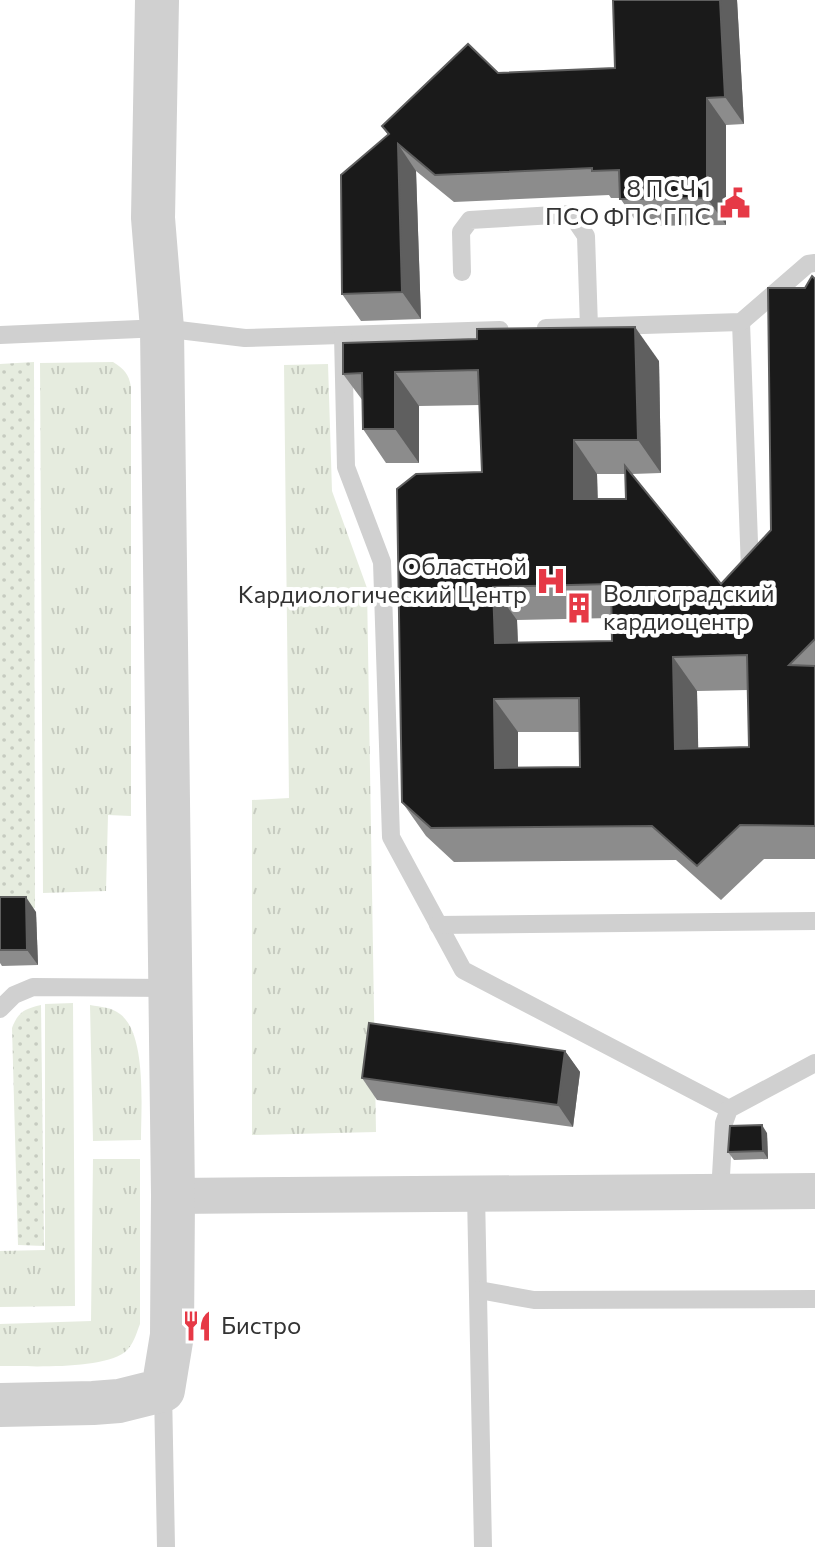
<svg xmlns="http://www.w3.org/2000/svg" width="815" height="1547" font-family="Commissioner,sans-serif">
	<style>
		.grass { fill: url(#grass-tufts) }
		.park { fill: url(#park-dots) }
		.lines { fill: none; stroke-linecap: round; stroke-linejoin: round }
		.service { stroke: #d0d0d0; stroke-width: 18 }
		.minor { stroke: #d0d0d0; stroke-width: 36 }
		.tertiary { stroke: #d0d0d0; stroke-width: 44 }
		.wall { fill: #8c8c8c; fill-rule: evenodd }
		.shaded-wall { fill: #5f5f5f }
		.building { fill: #1a1a1a; stroke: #5f5f5f; stroke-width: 2; fill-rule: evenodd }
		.labels { text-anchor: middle; stroke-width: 8; stroke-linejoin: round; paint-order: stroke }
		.poi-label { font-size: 24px; fill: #333; stroke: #fff; text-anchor: end }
	</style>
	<defs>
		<pattern id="grass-tufts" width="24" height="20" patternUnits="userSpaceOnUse" patternTransform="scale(2)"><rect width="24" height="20" fill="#e6ecdf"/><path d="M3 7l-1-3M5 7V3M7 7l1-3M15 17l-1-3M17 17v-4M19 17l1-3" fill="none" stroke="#c6cbc0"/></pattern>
		<pattern id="park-dots" width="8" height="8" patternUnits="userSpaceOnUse" patternTransform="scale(2)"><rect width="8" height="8" fill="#e6ecdf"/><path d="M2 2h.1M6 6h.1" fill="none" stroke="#c6cbc0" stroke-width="1.8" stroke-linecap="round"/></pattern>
	</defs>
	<rect width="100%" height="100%" fill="#fff"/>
	<!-- grass -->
	<g class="grass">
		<path d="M113,362C124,369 129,374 131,387V816L108,815L106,891L43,893L40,363Z"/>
		<path d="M328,364L332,491L367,588L376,1132L252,1135V800L289,798L284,365Z"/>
		<path d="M73,1003L75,1306L0,1307V1251L45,1250V1004Z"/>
		<path d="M90,1005C101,1007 111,1007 120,1014C147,1034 141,1108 141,1140L93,1141Z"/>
		<path d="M93,1159H140V1324C136,1334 134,1344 125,1352C101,1370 31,1366 0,1366V1324L91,1321Z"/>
	</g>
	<!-- park -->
	<g class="park">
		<path d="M34,362L35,908L0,910V364Z"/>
		<path d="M41,1005L44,1246L18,1245L12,1028C18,1012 24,1009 41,1005Z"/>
	</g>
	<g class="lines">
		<!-- service -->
		<g class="service">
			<path d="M462,272L461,232L470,220L571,214L586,236L589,327"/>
			<path d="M741,322L750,570"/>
			<path d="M546,328L741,322L808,264L815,263"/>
			<path d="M0,335L162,328L245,338L500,330"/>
			<path d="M343,335L346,467L382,562L391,837L463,970L729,1109"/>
			<path d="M438,925L815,921"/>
			<path d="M0,1009L14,995L33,987L170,988"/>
			<path d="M720,1193L724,1123L729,1109L815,1063"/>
			<path d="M476,1194L483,1547"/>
			<path d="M479,1290L534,1300L815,1299"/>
			<path d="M163,1390L166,1547"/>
		</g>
		<!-- minor -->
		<path class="minor" d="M173,1196L815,1191"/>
		<!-- tertiary -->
		<path class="tertiary" d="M0,1405L93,1403L119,1401L163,1390L172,1335L173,1196L162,328L153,218L157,0"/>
	</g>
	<!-- wall -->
	<g class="wall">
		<path d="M737,0L744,124L726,125V225L639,226L620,198H611L609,195L454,202L416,171L421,319L361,321L342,294L388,135L382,126L498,73L615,68Z"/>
		<path d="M815,279V859H764L721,900L676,860L454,862L426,836L402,802L482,472L480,405L419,406V463H386L363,429V401L343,374L659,361L661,473L632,474L721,584L771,530L805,288ZM597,474H625L626,499H598ZM611,618L612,641L518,643L517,620ZM748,690L749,747L698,748L697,691ZM518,732H579L580,767L518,768Z"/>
		<path d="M0,897L36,912L38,965L2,966L0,963Z"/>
		<path d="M565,1051L580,1072L573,1127L377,1100L362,1078Z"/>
		<path d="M767,1133L768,1159L734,1160L728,1152Z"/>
	</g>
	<!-- shaded-wall -->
	<g class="shaded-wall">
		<path d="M720,0H737L744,124L725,97Z"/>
		<path d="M707,98L726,125V225L707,198Z"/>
		<path d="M398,144L416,171L421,319L402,292Z"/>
		<path d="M635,327L659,361L661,473L638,440Z"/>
		<path d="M395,372L419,406V463L395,429Z"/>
		<path d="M574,440L597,474L598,533L574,499Z"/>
		<path d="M493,587L517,620L519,677L495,643Z"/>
		<path d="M673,657L697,691L699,783L675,749Z"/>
		<path d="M494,699L518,732V802L495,768Z"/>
		<path d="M26,897L36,912L38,965L27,950Z"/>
		<path d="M565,1051L580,1072L573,1127L558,1105Z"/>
		<path d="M762,1125L767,1133L768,1159L763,1151Z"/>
	</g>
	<!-- building -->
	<g class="building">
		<path d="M613,0H720L725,97L707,98V198L620,199L619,170L592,171V168L435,175L398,144L402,292L342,294L341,175L389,134L382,126L468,44L498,73L615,68Z"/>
		<path d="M812,276L815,279V639L789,665L815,666V826L740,825L697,866L652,826L431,828L402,802L397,489L416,474L482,472L478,370L395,372V429H363L362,373L343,374V343L477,339V329L635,327L638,440H574V499H626L625,466L721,584L771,530L768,288H805ZM611,584L612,641L495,643L493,587ZM747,655L749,747L675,749L673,657ZM579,698L580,767L495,768L494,699Z"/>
		<path d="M0,897H26L27,950H0Z"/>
		<path d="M369,1023L565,1051L558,1105L362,1078Z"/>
		<path d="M762,1125L763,1151L728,1152L730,1126Z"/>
	</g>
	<!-- icons -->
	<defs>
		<g id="civic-bare" transform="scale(2.4)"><path d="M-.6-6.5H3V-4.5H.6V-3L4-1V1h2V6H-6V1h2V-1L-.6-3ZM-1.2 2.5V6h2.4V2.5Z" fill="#e63946" stroke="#fff" stroke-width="2.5" paint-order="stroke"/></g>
		<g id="hospital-bare" transform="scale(2.4)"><path d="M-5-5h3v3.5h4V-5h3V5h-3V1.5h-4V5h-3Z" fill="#e63946" stroke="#fff" stroke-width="2.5" paint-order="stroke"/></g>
		<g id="building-bare" transform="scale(2.4)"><path d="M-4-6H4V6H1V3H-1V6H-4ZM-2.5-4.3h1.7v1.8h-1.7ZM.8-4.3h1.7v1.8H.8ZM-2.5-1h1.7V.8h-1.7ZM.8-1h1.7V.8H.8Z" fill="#e63946" stroke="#fff" stroke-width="2.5" paint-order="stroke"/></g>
		<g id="restaurant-bare" transform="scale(2.4)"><path d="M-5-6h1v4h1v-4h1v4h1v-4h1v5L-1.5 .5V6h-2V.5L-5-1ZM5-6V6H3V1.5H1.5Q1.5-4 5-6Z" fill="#e63946" stroke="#fff" stroke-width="2.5" paint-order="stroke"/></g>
	</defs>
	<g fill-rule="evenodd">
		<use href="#civic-bare" x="735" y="203"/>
		<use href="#hospital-bare" x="551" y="581"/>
		<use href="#building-bare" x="579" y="608"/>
		<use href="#restaurant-bare" x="197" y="1326"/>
	</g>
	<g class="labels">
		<!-- poi labels -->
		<g class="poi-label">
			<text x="711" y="197">8 ПСЧ 1<tspan x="711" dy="28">ПСО ФПС ГПС</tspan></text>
			<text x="527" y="575">Областной<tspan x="527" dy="28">Кардиологический Центр</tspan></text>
			<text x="603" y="602" text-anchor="start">Волгоградский<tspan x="603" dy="28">кардиоцентр</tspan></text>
			<text x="221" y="1334" text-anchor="start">Бистро</text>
		</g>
	</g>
</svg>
